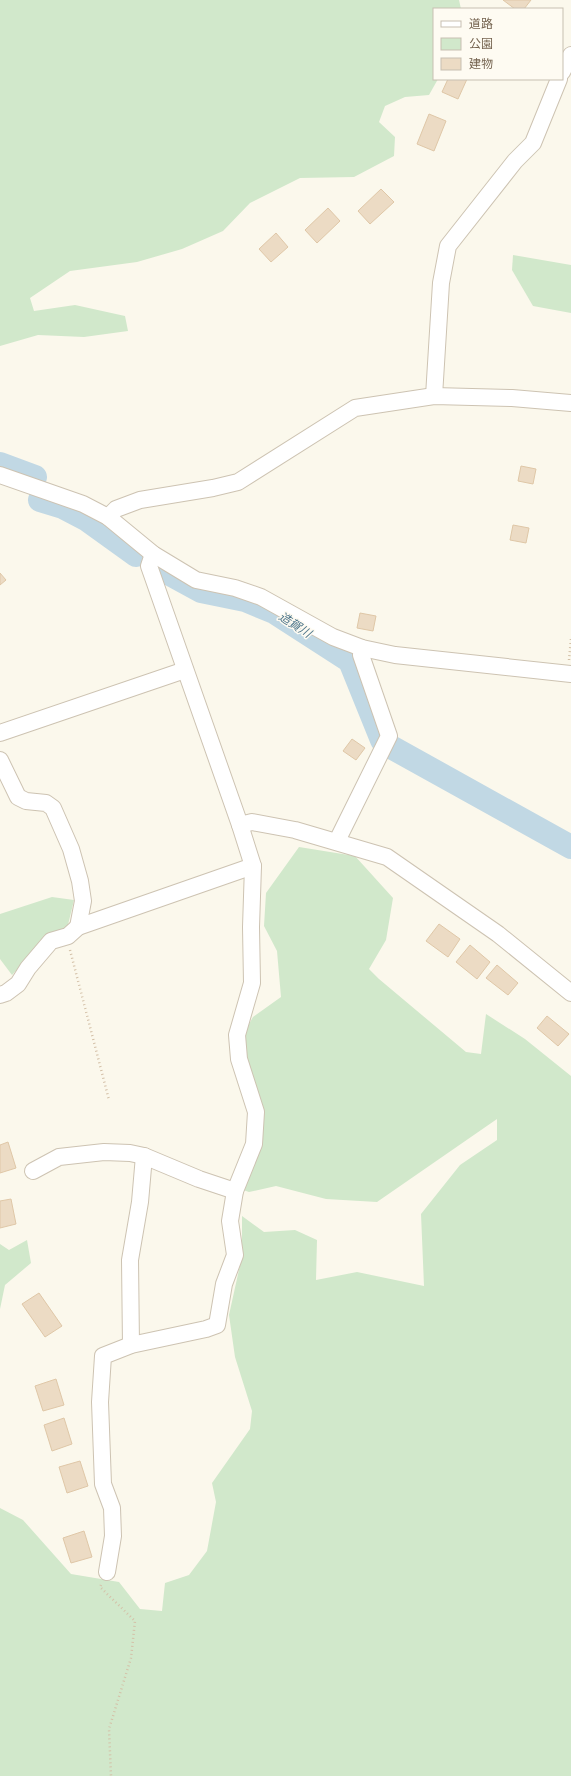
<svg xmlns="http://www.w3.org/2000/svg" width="571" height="1776" font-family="Figtree,'Noto Sans JP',sans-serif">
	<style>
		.green { fill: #d1e8cb }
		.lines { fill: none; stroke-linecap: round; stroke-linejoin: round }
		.river { stroke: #c1d8e4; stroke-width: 24 }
		.building { fill: #ecdbc4; stroke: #dfc7a7 }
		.minor-casing { stroke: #cdc3b2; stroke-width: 18 }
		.path { stroke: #d4c1a8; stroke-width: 2.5; stroke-dasharray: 1 3; stroke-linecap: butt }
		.minor { stroke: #fff; stroke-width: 16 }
		.labels { text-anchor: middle; stroke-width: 3; stroke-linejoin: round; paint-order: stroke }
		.water-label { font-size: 12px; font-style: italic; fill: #4f778c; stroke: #fefbf2 }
	</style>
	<rect width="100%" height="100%" fill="#fbf8ec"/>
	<!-- green -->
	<g class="green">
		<path d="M0,0H459L461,9H434V79H438L429,95L405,97L385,106L379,122L395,137L394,156L354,177L300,178L250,203L223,231L182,249L137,262L70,271L30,298L34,311L75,305L125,316L128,331L84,337L38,335L0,346Z"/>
		<path d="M513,255L571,265V313L533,306L512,270Z"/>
		<path d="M299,847L355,856L393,898L386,940L369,969L379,979L466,1052L481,1054L486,1014L525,1039L571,1076V1776H0V1508L23,1520L71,1574L119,1582L140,1609L162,1611L165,1583L189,1575L207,1551L216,1502L212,1483L250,1429L252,1411L235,1357L229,1315L242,1256V1216L264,1232L295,1230L317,1240L316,1280L357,1272L424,1286L421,1214L460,1165L497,1140V1119L377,1202L326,1199L276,1186L249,1192L243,1190L262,1131L264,1109L246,1060L245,1031L253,1017L281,997L277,951L264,926L266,893Z"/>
		<path d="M52,897L74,900L67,929L42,942L12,975L0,959V914Z"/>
		<path d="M27,1240L31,1263L5,1285L0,1309V1244L9,1250Z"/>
	</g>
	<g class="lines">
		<!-- river -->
		<g class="river">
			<path d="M0,464L35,477"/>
			<path d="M40,500L63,507L86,519L136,555"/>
			<path d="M157,567L201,591L245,600L274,612L350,661L382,740"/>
			<path d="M391,747L571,847"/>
		</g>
	</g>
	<!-- building -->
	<g class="building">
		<path d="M503,0H531L524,9H515Z"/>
		<path d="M448,79H467L458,99L442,92Z"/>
		<path d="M429,114L446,121L434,151L417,144Z"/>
		<path d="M381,189L394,202L370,224L358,211Z"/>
		<path d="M328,208L340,221L317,243L305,230Z"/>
		<path d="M276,233L288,247L271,262L259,249Z"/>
		<path d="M521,466L536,469L533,484L518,481Z"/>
		<path d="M513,525L529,528L526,543L510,540Z"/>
		<path d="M0,573L6,580L0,585Z"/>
		<path d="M360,613L376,616L373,631L357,628Z"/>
		<path d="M352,739L365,748L356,760L343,751Z"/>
		<path d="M439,924L460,939L448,957L426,941Z"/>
		<path d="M470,945L490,962L477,979L456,962Z"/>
		<path d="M497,965L518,983L508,995L486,978Z"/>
		<path d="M547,1016L569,1034L558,1046L537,1028Z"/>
		<path d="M8,1142L16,1168L0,1173V1145Z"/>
		<path d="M11,1199L16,1224L0,1228V1201Z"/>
		<path d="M39,1293L62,1326L45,1337L22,1304Z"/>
		<path d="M56,1379L64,1405L43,1411L35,1386Z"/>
		<path d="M64,1418L72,1444L52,1451L44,1425Z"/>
		<path d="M80,1461L88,1486L67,1493L59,1467Z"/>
		<path d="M84,1531L92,1557L71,1563L63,1538Z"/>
	</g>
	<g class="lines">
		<!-- minor casing -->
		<g class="minor-casing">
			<g id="minor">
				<path d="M562,72L571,55"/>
				<path d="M434,396L441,283L448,246L515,161L533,143L559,79"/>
				<path d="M0,475L83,504L108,517L153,554L196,580L235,588L261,597L333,637L362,648L395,655L571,674"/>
				<path d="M108,517L116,509L140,500L213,488L238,482L355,408L434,396L512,398L571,403"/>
				<path d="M0,733L185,670"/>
				<path d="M0,760L18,797L26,801L46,803L53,808L71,849L80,881L83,901L78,927"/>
				<path d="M240,825L252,822L295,830L387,857L498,934L571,993"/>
				<path d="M337,841L389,736L361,655L362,648"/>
				<path d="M0,995L6,993L18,984L28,968L51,941L68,936L78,927L253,866"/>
				<path d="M33,1171L59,1157L104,1152L130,1153L144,1156L199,1179L235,1191"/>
				<path d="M131,1345L130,1260L140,1202L144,1156"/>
				<path d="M107,1572L113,1536L112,1508L103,1484L100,1402L103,1356L131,1345L206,1329L217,1325L224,1284L235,1255L230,1221L235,1191L254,1144L256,1112L239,1059L237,1035L252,983L251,927L253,866L240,825L149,566L153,554"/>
			</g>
		</g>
		<!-- path -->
		<g class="path">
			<path d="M569,660L571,639"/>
			<path d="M70,950L109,1100"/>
			<path d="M101,1585L100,1587L135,1621L131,1658L109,1729L111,1776"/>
		</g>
		<!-- minor -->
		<use href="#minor" class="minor"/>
	</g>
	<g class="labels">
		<!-- water labels -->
		<g class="water-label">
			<text transform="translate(295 625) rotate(33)" y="4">造賀川</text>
		</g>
	</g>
	<!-- legend -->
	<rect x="433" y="8" width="130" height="72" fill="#fefbf2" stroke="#c7bfb1"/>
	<rect x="441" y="21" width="20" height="6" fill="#ffffff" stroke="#c7bfb1"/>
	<text x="469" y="28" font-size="12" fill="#756450">道路</text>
	<rect x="441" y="38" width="20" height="12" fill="#d1e8cb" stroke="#c7bfb1"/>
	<text x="469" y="48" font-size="12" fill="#756450">公園</text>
	<rect x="441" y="58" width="20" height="12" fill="#ecdbc4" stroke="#c7bfb1"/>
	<text x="469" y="68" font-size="12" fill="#756450">建物</text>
</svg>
